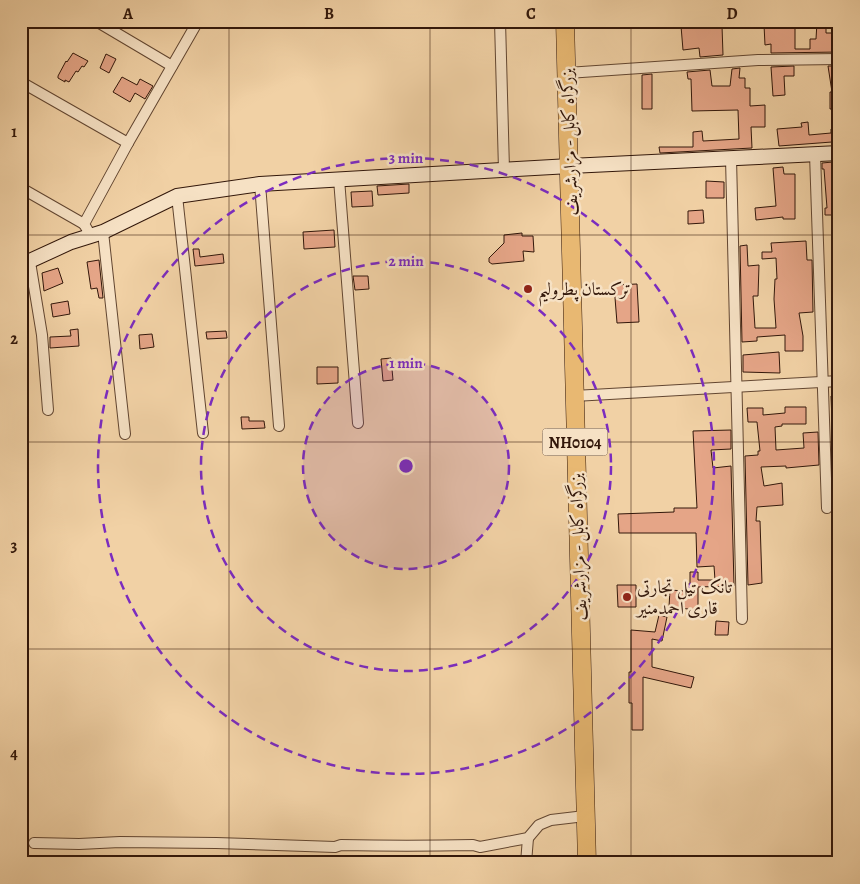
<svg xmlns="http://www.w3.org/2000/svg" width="860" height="884" font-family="Alegreya,Amiri,serif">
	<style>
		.building { fill: #e5a587; stroke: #32170a }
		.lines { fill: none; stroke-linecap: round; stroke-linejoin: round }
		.street-casing { stroke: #624631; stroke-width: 12 }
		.secondary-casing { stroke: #32170a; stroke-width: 16 }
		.highway-casing { stroke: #32170a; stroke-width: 19 }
		.street { stroke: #f6e1c4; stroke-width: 10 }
		.secondary { stroke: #f6e1c4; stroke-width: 14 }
		.highway { stroke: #e8b872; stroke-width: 18 }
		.grid { fill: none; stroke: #32170a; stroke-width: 1; stroke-opacity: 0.55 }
		.ring { fill: none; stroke: #7b2cbf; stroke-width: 2.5; stroke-dasharray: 9 6 }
		.poi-dot { fill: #8f2418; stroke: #f6e1c4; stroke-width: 2 }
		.labels { text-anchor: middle; stroke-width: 5; stroke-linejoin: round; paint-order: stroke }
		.shield { fill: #f6e1c4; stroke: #6d5442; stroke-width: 1 }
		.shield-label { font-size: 16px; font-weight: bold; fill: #32170a }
		.street-label { font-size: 18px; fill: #32170a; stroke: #f6e1c4 }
		.poi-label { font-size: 18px; fill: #32170a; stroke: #f6e1c4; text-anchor: start }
		.centre { fill: #7b2cbf; stroke: #f6e1c4; stroke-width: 2.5 }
		.ring-label { font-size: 15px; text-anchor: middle; font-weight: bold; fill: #7b2cbf; stroke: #f6e1c4; stroke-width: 5; stroke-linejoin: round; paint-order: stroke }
		.neatline { fill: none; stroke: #32170a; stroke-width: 2 }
		.grid-label { font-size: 16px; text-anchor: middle; font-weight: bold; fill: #32170a }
	</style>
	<rect width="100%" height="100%" fill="#f1d1a5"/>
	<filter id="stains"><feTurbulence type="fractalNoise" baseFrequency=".004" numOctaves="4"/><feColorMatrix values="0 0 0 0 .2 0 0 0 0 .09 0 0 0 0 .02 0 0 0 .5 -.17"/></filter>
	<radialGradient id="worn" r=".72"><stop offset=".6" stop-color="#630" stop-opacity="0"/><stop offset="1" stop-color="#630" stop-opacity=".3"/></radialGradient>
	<!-- building -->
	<g class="building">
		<path d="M817,22H826V33H835V46H839V52L771,53V44L765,45L764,25L795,24V49H810V39H816Z"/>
		<path d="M696,25L697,27L722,26L723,55L700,57L699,48L683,50L681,26Z"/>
		<path d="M73,53L88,61L84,67L82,66L78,72L76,71L69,82L65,80V82L58,78V76L66,61L67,62Z"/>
		<path d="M106,54L116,59L109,73L100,68Z"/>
		<path d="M794,66V76H784L785,95L773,96L771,67Z"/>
		<path d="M828,66H839V109H830V92H832Z"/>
		<path d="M740,68L739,78H745V88H750V106L765,105V127H751L752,148L660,153L659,147H693V132L702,131L703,141L739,139L738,110L692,111L691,79H688L687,72L710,70L712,86H730L732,69Z"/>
		<path d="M652,74V109H642V75Z"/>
		<path d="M122,77L137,85L140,79L153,86L145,99L135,93L130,102L113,92Z"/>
		<path d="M808,122L809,135L831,133V129L839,128V143H832V142L779,146L777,129L802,127L801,123Z"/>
		<path d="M833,162L834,175H839V215H825V208H827L824,169H822V163Z"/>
		<path d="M783,167L784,174H795V219H783V217L756,220L755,208L776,206L773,168Z"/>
		<path d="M706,181L724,182V198H706Z"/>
		<path d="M409,184V193L378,195L377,186Z"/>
		<path d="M372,191L373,206L352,207L351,192Z"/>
		<path d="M703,210L704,223L688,224V211Z"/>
		<path d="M334,230L335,247L304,249L303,232Z"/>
		<path d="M522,233V236H533L534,252L523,251L524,261L492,264L489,262V258L504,243V235Z"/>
		<path d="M806,241L807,260H812L813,312L799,313L803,336V351H785V335L757,337V341L742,342L740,246L747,245L748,266L759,265L758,296H753L755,328H776L774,299L775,279H777L776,258L762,259V252H772L771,243Z"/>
		<path d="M193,249H199L200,257L223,254L224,263L195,266Z"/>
		<path d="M99,260L103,298H99L97,288L91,289L87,262Z"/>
		<path d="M58,268L63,283L44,291L42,273Z"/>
		<path d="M353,276H368L369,289L355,290Z"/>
		<path d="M637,284L639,322L617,323L614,285Z"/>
		<path d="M68,301L70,314L53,317L51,304Z"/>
		<path d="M78,329L79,346L50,348V337L71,336L70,330Z"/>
		<path d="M226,331L227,338L207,339L206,332Z"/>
		<path d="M152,334L154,347L140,349L139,335Z"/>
		<path d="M779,352L780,373L743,372V355Z"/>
		<path d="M391,358L393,380L383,381L381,359Z"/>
		<path d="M317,367H338V383L317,384Z"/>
		<path d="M831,396H838V422H832Z"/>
		<path d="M785,407H806V424H782V426L775,427L776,450L804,448L803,433L818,432L819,465L786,468V466L761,467L764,486L782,483L783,505L757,507L756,521H760L762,583L748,585L745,456L758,455V451H760L757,422H748L747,408H763V415L785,413Z"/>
		<path d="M241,417H249V421H264L265,428L242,429Z"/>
		<path d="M731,430V449L711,450L713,468L731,466L734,586L698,587V610L669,607L670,590L684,591L685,584H690V572H698V580H715L714,566L697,567L696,533H619L618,514L674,512V508H697L693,431Z"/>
		<path d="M617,585H636V607H618Z"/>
		<path d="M659,615L667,617L662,641L652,639V667L694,677L691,688L643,677V730H632V703H629V672H631V630L655,632Z"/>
		<path d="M716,621L729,622L728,635H715Z"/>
	</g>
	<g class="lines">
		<!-- street casing -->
		<g class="street-casing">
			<g id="street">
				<path d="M96,21L172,66"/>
				<path d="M500,21L504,170"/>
				<path d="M567,73L758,60L839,59"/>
				<path d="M21,82L128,143"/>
				<path d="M815,154L827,508"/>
				<path d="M731,158L742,619"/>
				<path d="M339,179L358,423"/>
				<path d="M260,184L279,426"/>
				<path d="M21,188L84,224"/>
				<path d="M177,196L203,433"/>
				<path d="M103,232L125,434"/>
				<path d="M91,236L84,224L128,143L198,21"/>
				<path d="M30,262L42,335L48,410"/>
				<path d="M574,396L839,381"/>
				<path d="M34,843L79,844L120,842L216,843L335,847L341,845C385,846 429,846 473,845L480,847L528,838L539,825L551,820L585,816"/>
				<path d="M526,863L528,838"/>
			</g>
		</g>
		<!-- secondary casing -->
		<g class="secondary-casing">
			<path id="secondary" d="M21,265L71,242L103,232L177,196L260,184L570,166L839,153"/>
		</g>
		<!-- highway casing -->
		<g class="highway-casing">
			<path id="highway" d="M565,21L587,863"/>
		</g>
		<!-- street -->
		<use href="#street" class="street"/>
		<!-- secondary -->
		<use href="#secondary" class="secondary"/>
		<!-- highway -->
		<use href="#highway" class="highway"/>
	</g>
	<!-- grid -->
	<path class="grid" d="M229,21V863M430,21V863M631,21V863M21,235H839M21,442H839M21,649H839"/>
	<!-- distance rings -->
	<circle cx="406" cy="466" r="103" fill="#7b2cbf" fill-opacity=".12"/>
	<g class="ring">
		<circle cx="406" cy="466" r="103"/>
		<circle cx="406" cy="466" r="205"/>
		<circle cx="406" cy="466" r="308"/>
	</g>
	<!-- markers -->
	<g class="poi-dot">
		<circle cx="528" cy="289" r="5"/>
		<circle cx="627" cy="597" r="5"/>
	</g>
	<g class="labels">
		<!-- shield labels -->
		<rect class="shield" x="542.5" y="428.5" width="65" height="27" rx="4"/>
		<g class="shield-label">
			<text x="575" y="448">NH0104</text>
		</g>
		<!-- street labels -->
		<g class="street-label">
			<text transform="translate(569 142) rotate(-92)" y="6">بزرگراه کابل - مزارشریف</text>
			<text transform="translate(578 547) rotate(-92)" y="6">بزرگراه کابل - مزارشریف</text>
		</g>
		<!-- poi labels -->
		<g class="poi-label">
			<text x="538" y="295">ترکستان پطرولیم</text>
			<text x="637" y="593">تانک تیل تجارتی<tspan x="637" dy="21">قاری احمدمنیر</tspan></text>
		</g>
	</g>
	<circle cx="406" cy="466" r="8" class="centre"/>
	<g class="ring-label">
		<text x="406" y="163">3 min</text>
		<text x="406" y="266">2 min</text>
		<text x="406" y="368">1 min</text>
	</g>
	<!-- margin -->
	<rect width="860" height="884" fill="none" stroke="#f1d1a5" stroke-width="55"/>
	<rect x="28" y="28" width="804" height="828" class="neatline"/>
	<g class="grid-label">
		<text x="128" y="19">A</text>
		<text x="329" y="19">B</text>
		<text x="531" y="19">C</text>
		<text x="732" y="19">D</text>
		<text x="14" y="137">1</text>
		<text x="14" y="344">2</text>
		<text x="14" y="551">3</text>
		<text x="14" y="759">4</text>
	</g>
	<rect width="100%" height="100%" filter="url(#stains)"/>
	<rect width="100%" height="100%" fill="url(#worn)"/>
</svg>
